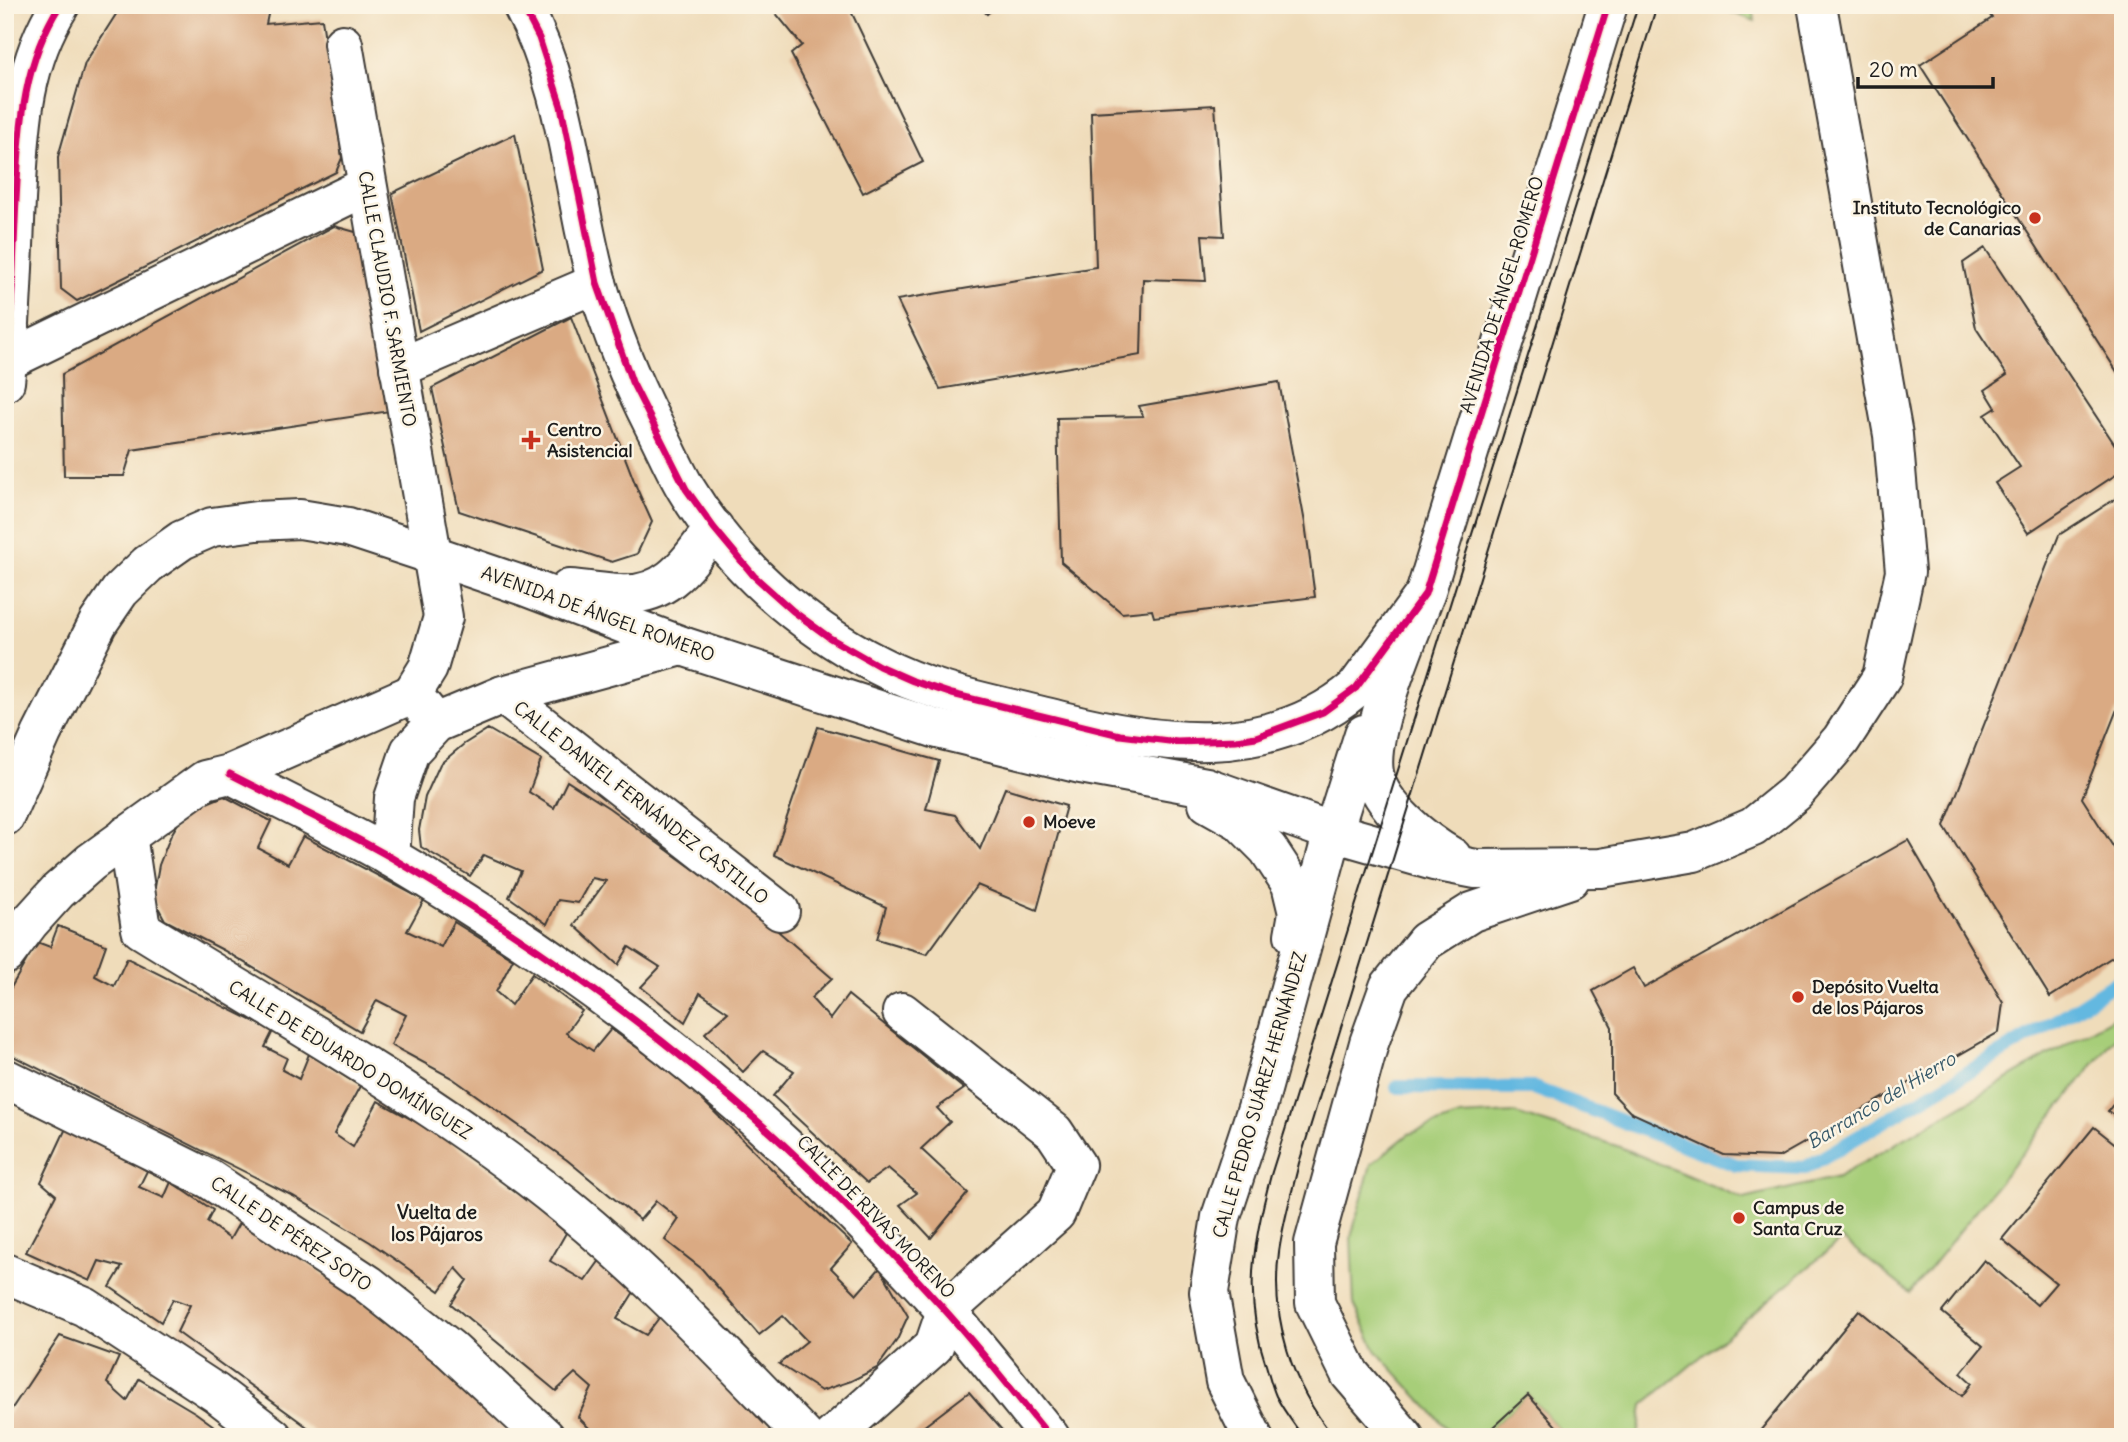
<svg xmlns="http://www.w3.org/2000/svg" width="2128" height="1442" font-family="Delius,sans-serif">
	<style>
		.green { fill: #a7ce79; stroke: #62754a; stroke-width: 2 }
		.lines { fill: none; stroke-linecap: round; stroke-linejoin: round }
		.stream { stroke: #63b8e0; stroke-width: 14 }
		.building { fill: #daaa83 }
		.street-casing { stroke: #3c3934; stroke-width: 42 }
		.secondary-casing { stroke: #3c3934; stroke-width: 42 }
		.street { stroke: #fff; stroke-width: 38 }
		.secondary { stroke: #fff; stroke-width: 38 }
		.tram { stroke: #1c1c1c; stroke-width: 2 }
		.cycleway-casing { stroke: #fcf5e5; stroke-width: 11 }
		.cycleway { stroke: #d6006c; stroke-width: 7 }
		.poi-dot { fill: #c8321e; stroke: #fcf5e5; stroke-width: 2.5 }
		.labels { text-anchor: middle; stroke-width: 5; stroke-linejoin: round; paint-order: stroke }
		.poi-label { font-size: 18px; font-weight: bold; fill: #1c1c1c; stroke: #fcf5e5; text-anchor: start }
		.street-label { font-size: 18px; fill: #1c1c1c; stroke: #fcf5e5 }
		.water-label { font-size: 19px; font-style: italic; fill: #385a6a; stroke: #fcf5e5 }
		.neighbourhood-label { font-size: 19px; font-weight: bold; fill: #1c1c1c; stroke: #fcf5e5 }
	</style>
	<rect width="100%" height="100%" fill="#fcf5e5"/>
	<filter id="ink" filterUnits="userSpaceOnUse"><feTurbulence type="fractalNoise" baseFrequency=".0143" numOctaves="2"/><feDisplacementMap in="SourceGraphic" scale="14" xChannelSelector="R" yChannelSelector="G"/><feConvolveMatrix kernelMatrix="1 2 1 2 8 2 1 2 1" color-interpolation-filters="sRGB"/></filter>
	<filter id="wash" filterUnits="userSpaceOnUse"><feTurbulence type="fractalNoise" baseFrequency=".00686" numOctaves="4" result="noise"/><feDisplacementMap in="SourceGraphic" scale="28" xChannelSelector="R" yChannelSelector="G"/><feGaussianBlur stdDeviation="1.57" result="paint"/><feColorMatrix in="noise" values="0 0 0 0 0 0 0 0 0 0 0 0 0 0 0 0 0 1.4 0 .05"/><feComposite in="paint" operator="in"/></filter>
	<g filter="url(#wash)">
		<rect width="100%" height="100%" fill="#efdcba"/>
		<!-- green -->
		<g class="green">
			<path d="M1711,5H1753L1755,21Z"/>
			<path d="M2123,1012V1028L1910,1293L1842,1239L1643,1405L1638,1437H1566L1528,1395L1482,1437H1455L1377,1352L1354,1304L1351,1237L1371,1164L1409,1134L1460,1116L1513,1113L1617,1146L1744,1199L1838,1177Z"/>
		</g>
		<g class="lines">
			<!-- stream -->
			<path class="stream" d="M1397,1087L1534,1088L1736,1165L1805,1168L2067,1014L2123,978"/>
		</g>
		<g id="blocks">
			<!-- building -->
			<g class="building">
				<path d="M122,5H270L266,24L322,19L342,158L336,172L77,301L61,289L58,157L85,63Z"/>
				<path d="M769,5H848L923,162L863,193L791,54L802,45Z"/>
				<path d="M978,5H997L987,14Z"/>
				<path d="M1996,5H2123V381L1920,65L1992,18L1987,11Z"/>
				<path d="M1215,105L1224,236L1202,235L1206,281L1143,279L1141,355L940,389L897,300L1096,267L1091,112Z"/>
				<path d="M515,134L543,269L419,331L392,193Z"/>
				<path d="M334,226L359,233L390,411L132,450L124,476H64L62,374Z"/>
				<path d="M1985,248L2123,457V470L2028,533L1995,483L2020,467L1985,415L1996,408L1985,390L2007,375L1976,328L1963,263Z"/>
				<path d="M571,317L638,491L652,522L637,554L612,562L459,511L432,388Z"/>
				<path d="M1279,382L1305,523L1315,597L1154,617L1152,610L1122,613L1061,562L1057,418L1143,416L1139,406Z"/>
				<path d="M2123,494V694L2082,798L2123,862V950L2050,997L1944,826L2059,535Z"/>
				<path d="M818,727L939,761L926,809L955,815L980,849L1005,788L1066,806L1037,910L977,885L927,954L877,939L886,907L774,855Z"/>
				<path d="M488,729L541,760L529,792L554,808L567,781L609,808L771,925L832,978L811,998L830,1019L848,995L964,1089L937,1108L950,1122L921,1149L968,1193L931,1238L900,1205L917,1193L888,1168L867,1183L773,1096L794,1071L763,1051L743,1072L705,1033L728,1012L700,993L685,1022L641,987L660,967L629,947L618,965L574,925L606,881L592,878L578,903L558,900L547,924L509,897L521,871L484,855L470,876L421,847L419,830L425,797L440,764L464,744Z"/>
				<path d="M224,796L271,821L258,848L288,864L303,836L424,900L407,931L441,947L454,922L513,959L496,992L511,1005L532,974L582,1011L566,1033L593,1051L611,1029L680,1078L784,1181L852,1244L831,1268L857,1294L880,1268L908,1316L897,1340L877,1368L851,1381L821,1391L779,1364L807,1341L783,1316L759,1335L702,1269L665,1240L679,1219L656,1201L640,1220L567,1160L452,1078L391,1045L406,1015L377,1000L360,1031L223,950L165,920L153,898L159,865L171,835L185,812Z"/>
				<path d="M1908,840L2003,1003L1999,1032L1779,1157L1724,1155L1630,1112L1612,1093V1027L1593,991L1633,968L1644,988Z"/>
				<path d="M58,926L106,945L95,976L114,986L127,958L273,1031L265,1047L287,1058L282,1070L299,1079L309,1054L360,1086L334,1134L353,1147L378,1101L442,1136L524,1194L566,1233L550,1261L585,1281L603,1256L637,1287L617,1319L646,1335L662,1314L773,1427L763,1437H639L634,1432L629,1437H598L578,1417L592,1388L575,1373L556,1391L451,1304L467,1280L456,1268L440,1291L370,1242L293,1196L5,1052V998L37,942L50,947Z"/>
				<path d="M2123,1092V1122L2108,1111Z"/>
				<path d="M68,1124L147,1171L139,1187L164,1198L171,1182L213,1210L207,1222L230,1239L242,1218L410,1334L526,1437H321L177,1332L190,1305L173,1299L161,1322L110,1287L122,1267L99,1261L90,1281L26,1252L56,1195L41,1182Z"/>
				<path d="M2094,1127L2123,1150V1437H1755L1859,1310L1962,1396L1972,1383L1961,1373L1983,1346L1942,1312L1984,1260L2037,1305L2056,1283L2002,1239Z"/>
				<path d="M60,1336L119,1357L107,1383L127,1401L139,1379L196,1413L229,1437H5V1419Z"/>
				<path d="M969,1392L1008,1437H910Z"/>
				<path d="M1528,1395L1566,1437H1482Z"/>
			</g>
		</g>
	</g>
	<g filter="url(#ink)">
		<use href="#blocks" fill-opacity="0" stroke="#3c3934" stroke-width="2"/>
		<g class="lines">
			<!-- street casing -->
			<g class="street-casing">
				<g id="street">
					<path d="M343,44L443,617L428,668L412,694L436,723"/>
					<path d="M7,361L367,186"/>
					<path d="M399,368L597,283"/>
					<path d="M503,695L780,911"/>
					<path d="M230,774C284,802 340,828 392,858C531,940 665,1035 784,1145C840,1197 893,1253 944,1309C981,1350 1015,1394 1050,1437"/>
					<path d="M127,835L141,929C278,1014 422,1093 549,1193C642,1266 722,1352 805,1437"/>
					<path d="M390,857L394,798L410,751L436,723L503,695L682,646"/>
					<path d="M5,955L29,923L58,891L91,862L205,780L230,774L412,694"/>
					<path d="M5,1078L209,1179L368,1284L450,1349L545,1437"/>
					<path d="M5,1273L85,1307L216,1393L273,1437"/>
					<path d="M832,1437L934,1346L946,1311L1056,1213L1076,1165L1054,1132L902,1012"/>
				</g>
			</g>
			<!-- secondary casing -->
			<g class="secondary-casing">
				<g id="secondary">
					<path d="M522,5C570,95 571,188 597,283C611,332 631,381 654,426C665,447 674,469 686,489C732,565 800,625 878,665C934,695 1001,705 1062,721C1163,746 1270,760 1356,688L1425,594"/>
					<path d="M5,382C12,321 13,261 16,200C20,131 21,66 60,5"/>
					<path d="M569,589C586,590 602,593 619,594C667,598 688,563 714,528"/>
					<path d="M1208,803L1240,821L1268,849L1291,884L1298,913L1294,935"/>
					<path d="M5,816L42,733L98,623L120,591L148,564L182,540L212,527L256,521L300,519L348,527L433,555L524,586L682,646L934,728L1081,764L1206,787L1333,832L1434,861L1476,869L1601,868L1694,852L1753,827L1795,793L1841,740L1882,677L1905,572L1893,435L1817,5"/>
					<path d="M1452,857C1425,842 1379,805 1374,773C1367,731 1409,636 1425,594L1608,5"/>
					<path d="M1253,1437L1225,1381L1209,1292L1221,1217L1257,1108L1333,832L1364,734"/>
					<path d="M1404,1437L1350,1374L1315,1303L1314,1243L1369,1043L1389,987L1426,941L1472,912L1570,879"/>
				</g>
			</g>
			<!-- street -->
			<use href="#street" class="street"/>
			<!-- secondary -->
			<use href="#secondary" class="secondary"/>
			<!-- tram -->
			<g class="tram">
				<path d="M1303,1437C1294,1424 1283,1410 1276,1396C1272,1387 1269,1375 1266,1365C1243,1298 1253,1242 1271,1175L1638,5"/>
				<path d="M1334,1437C1292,1386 1270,1319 1279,1252C1283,1222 1292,1193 1299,1163L1657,5"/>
			</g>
			<!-- cycleway casing -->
			<g class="cycleway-casing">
				<g id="cycleway">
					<path d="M522,5L539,38L561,106L597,283L632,382L686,489L714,528L754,576L793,611L830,638L879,666L913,681L952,694L1120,735L1177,742L1236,740L1256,737L1323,712L1356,688L1425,594L1608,5"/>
					<path d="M5,382C12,321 13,261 16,200C20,131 21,66 60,5"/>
					<path d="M230,774C284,802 340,828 392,858C531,940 665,1035 784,1145C840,1197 893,1253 944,1309C981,1350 1015,1394 1050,1437"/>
				</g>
			</g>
			<!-- cycleway -->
			<use href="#cycleway" class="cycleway"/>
		</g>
	</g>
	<!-- markers -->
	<g class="poi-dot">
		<circle cx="2035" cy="218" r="7"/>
		<path d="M527.5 429.5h7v7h7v7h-7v7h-7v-7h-7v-7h7z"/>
		<circle cx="1029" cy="822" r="7"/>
		<circle cx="1798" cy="997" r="7"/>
		<circle cx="1739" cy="1218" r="7"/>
	</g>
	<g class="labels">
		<!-- poi labels -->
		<g class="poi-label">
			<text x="2021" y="214" text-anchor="end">Instituto Tecnológico<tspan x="2021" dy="21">de Canarias</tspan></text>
			<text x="547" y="436">Centro<tspan x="547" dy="21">Asistencial</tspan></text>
			<text x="1043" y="828">Moeve</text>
			<text x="1812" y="993">Depósito Vuelta<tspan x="1812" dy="21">de los Pájaros</tspan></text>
			<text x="1753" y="1214">Campus de<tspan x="1753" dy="21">Santa Cruz</tspan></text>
		</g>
		<!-- street labels -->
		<g class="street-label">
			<text transform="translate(1502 295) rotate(-73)" y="6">AVENIDA DE ÁNGEL ROMERO</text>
			<text transform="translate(387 299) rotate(80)" y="6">CALLE CLAUDIO F. SARMIENTO</text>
			<text transform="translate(598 614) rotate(20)" y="6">AVENIDA DE ÁNGEL ROMERO</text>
			<text transform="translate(641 803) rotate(38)" y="6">CALLE DANIEL FERNÁNDEZ CASTILLO</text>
			<text transform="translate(350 1060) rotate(32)" y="6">CALLE DE EDUARDO DOMÍNGUEZ</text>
			<text transform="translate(1260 1095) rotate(-74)" y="6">CALLE PEDRO SUÁREZ HERNÁNDEZ</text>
			<text transform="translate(876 1217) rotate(46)" y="6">CALLE DE RIVAS MORENO</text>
			<text transform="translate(291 1234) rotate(34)" y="6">CALLE DE PÉREZ SOTO</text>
		</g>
		<!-- water labels -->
		<g class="water-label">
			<text transform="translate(1881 1100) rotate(-31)" y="7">Barranco del Hierro</text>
		</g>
		<!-- neighbourhood labels -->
		<g class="neighbourhood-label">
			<text x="437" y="1219">Vuelta de<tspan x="437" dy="22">los Pájaros</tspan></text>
		</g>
	</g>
	<!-- margin -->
	<rect width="2128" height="1442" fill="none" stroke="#fcf5e5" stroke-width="28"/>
	<!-- scale -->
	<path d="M1858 77v10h135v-10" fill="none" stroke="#1c1c1c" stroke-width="3.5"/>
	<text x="1869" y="77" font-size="21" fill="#1c1c1c" stroke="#fcf5e5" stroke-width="5" paint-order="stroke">20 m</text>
</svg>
